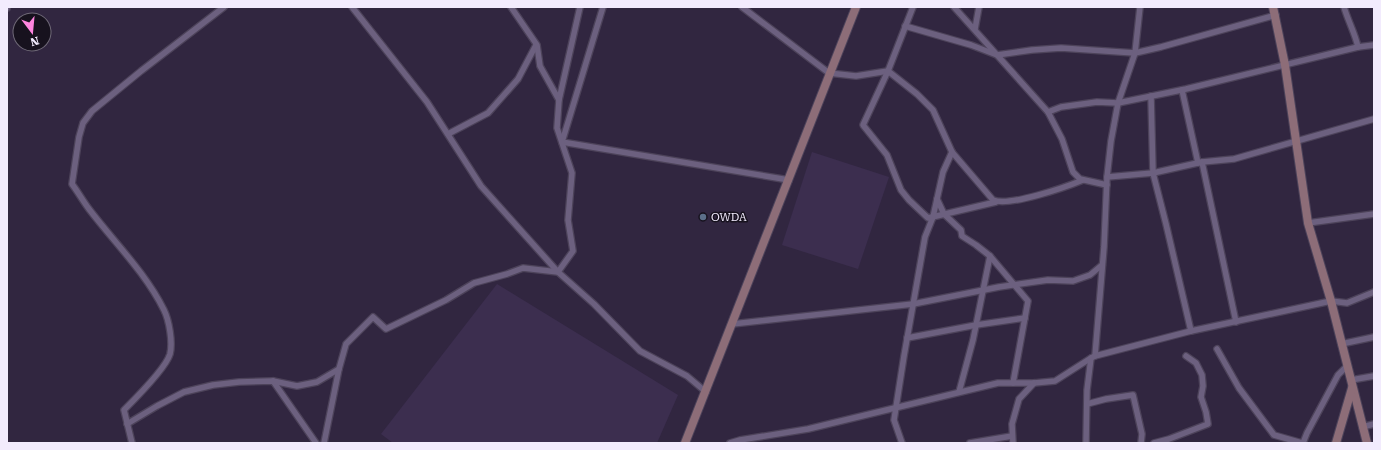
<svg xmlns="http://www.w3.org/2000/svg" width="1381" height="450" font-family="'Roboto Serif',serif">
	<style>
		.built { fill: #3c2e4f }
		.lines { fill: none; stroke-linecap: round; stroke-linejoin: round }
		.street-casing { stroke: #4d435a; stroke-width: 8 }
		.secondary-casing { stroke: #4d435a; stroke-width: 10 }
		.street { stroke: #6c607f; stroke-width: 5.5 }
		.secondary { stroke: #8d6d78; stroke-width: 8 }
		.service-dot { fill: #5c6f8a; stroke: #17121e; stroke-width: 1.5 }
		.labels { text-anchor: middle; stroke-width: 3; stroke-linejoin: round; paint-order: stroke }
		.poi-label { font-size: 11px; fill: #f2ebfd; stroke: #17121e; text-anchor: start }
	</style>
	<rect width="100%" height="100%" fill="#312640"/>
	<!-- built -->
	<g class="built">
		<path d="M812,152L889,177L858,269L782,245Z"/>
		<path d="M497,284L678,395L657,443H393L381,434Z"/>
	</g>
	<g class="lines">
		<!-- street casing -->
		<g class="street-casing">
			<g id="street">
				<path d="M352,7L427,102L481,186L558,272L594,304L640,351L687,376L706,392"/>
				<path d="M603,7L562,142L789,180"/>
				<path d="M742,7L829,73L856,76L888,71L917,94L933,110L952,152L993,200C1009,207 1066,187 1083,180"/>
				<path d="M913,7L888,71L863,125L887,155L901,190L909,200L928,218L996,202"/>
				<path d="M954,7L1048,112L1062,139L1073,172L1080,179L1107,185"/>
				<path d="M1344,7C1348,21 1355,33 1358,47"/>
				<path d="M7,8V7"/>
				<path d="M905,26L971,45L997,55L1032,50L1061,48L1135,53L1161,47L1276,15"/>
				<path d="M975,29L979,7"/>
				<path d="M1182,90L1198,163"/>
				<path d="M1151,96L1153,173L1166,224L1191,331"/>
				<path d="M559,100L580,7"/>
				<path d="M1048,112L1061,107L1097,102L1118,103L1186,89L1358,47L1374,45"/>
				<path d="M448,134L488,113L518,79L536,45"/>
				<path d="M1202,162L1236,322"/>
				<path d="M1107,177L1153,173L1202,162L1234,159L1374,119"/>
				<path d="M937,199L944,214L961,230L962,236L976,245L990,256L973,340L959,392"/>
				<path d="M1308,223L1374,214"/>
				<path d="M990,256L1028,301L1013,383"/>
				<path d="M732,324L913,304L999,287L1048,280L1073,281L1090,275L1102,265"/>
				<path d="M907,338L976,325L1025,318"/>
				<path d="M1341,344L1374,337"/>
				<path d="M1217,349L1239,388L1274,435L1302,443"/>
				<path d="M1095,356L1191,331L1331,301L1347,303L1374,292"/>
				<path d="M1351,380L1374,376"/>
				<path d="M273,381L316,443"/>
				<path d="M1087,404L1106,399L1133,395L1142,434L1141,443"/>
				<path d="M127,424L157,406L184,392L213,385L239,382L273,381L297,386L317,382L339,369L346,344L373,317L386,329L446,300L474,283L507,274L523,268L558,272L573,251L568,220L572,173L557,128L559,100L540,66L537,45L511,7"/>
				<path d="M1362,427L1374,424"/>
				<path d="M132,443L124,410C135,399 166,368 170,354C173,342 169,320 164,310C145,272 114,242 89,209C83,201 78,192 72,184L79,137L83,123L92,111L141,71L224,7"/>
				<path d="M324,443L339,369"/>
				<path d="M730,443L740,440L808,429L998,383H1034L1055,381L1091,358"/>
				<path d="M902,443L894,420L904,356L925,237L933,217L943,172L952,152"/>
				<path d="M970,443L1012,436"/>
				<path d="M1013,443L1012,424L1019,399L1034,383"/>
				<path d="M1086,443L1087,390L1091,358L1095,356L1104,247L1107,177L1111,141L1118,103L1135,53L1140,7"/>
				<path d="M1154,443L1169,439L1208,424L1206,412L1201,397L1203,386L1202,375L1196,363L1186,356"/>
				<path d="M1303,443L1307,433L1338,375L1347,366"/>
			</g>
		</g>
		<!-- secondary casing -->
		<g class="secondary-casing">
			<g id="secondary">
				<path d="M1273,7L1285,65L1308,223L1331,301L1367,443"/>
				<path d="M685,443L856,7"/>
				<path d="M1336,443L1352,388"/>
			</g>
		</g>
		<!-- street -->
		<use href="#street" class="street"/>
		<!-- secondary -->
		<use href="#secondary" class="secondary"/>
	</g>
	<!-- markers -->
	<circle class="service-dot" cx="703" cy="217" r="4"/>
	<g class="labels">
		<!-- poi labels -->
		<g class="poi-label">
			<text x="711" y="221">OWDA</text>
		</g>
	</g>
	<!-- border -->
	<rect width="1381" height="450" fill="none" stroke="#f2ebfd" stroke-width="16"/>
	<!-- north arrow -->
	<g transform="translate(32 32) rotate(164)"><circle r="19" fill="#17121e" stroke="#6f6977"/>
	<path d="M0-3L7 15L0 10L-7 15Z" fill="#ff85df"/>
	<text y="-6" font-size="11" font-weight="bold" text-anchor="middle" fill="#f2ebfd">N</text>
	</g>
</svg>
